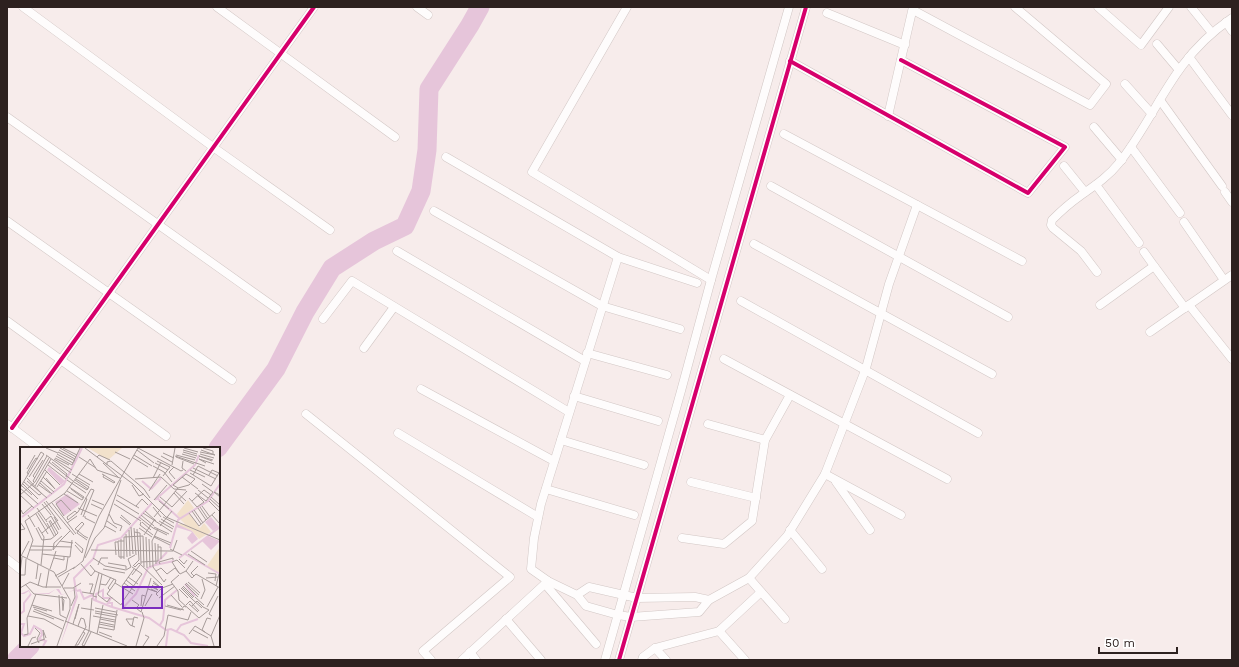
<svg xmlns="http://www.w3.org/2000/svg" width="1239" height="667" font-family="'Work Sans',sans-serif">
	<style>
		.lines { fill: none; stroke-linecap: round; stroke-linejoin: round }
		.river { stroke: #e6c5da; stroke-width: 19 }
		.minor-casing { stroke: #d2c7c5; stroke-width: 9 }
		.minor { stroke: #fefcfc; stroke-width: 8 }
		.cycleway-casing { stroke: #fff; stroke-width: 6 }
		.cycleway { stroke: #d6006c; stroke-width: 4 }
		.inset-river { fill: none; stroke: #e6c5da; stroke-width: 2 }
		.inset-road { fill: none; stroke: #a69b99; stroke-width: 1 }
		.view { fill: #7b2cbf; fill-opacity: 0.15; stroke: #7b2cbf; stroke-width: 2 }
		.inset-edge { fill: none; stroke: #2d211f; stroke-width: 2 }
	</style>
	<rect width="100%" height="100%" fill="#f7eceb"/>
	<g class="lines">
		<!-- river -->
		<g class="river">
			<path d="M218,448L276,369L305,312L332,268L374,241L405,226L421,191L427,150L429,89L470,25L480,7"/>
			<path d="M16,660L30,646"/>
		</g>
		<!-- minor casing -->
		<g class="minor-casing">
			<g id="minor">
				<path d="M23,7L213,147L330,230"/>
				<path d="M217,7L395,137"/>
				<path d="M417,7L428,15"/>
				<path d="M627,7L532,172L711,280"/>
				<path d="M1098,7L1141,45L1169,7"/>
				<path d="M1191,7L1212,33"/>
				<path d="M913,10L1090,105L1106,84L1015,7"/>
				<path d="M827,13L905,45"/>
				<path d="M1226,22L1232,31"/>
				<path d="M1157,44L1179,70"/>
				<path d="M1189,57L1232,115"/>
				<path d="M790,61L1028,193L1065,147L901,60"/>
				<path d="M1125,84L1152,114"/>
				<path d="M1160,100L1222,186"/>
				<path d="M888,116L913,7"/>
				<path d="M7,117L277,309"/>
				<path d="M1094,127L1122,160"/>
				<path d="M784,134L1022,261"/>
				<path d="M1131,147L1180,213"/>
				<path d="M446,157L618,257"/>
				<path d="M1064,166L1085,192"/>
				<path d="M1096,185L1139,243"/>
				<path d="M771,186L1008,317"/>
				<path d="M1225,192L1232,202"/>
				<path d="M434,211L602,306L680,329"/>
				<path d="M7,221L232,380"/>
				<path d="M1184,222L1224,280"/>
				<path d="M754,244L992,374"/>
				<path d="M397,251L585,361"/>
				<path d="M1144,252L1154,266"/>
				<path d="M1097,272L1081,251L1053,228L1051,225L1052,220C1061,211 1070,203 1080,196C1094,186 1108,177 1119,163C1143,133 1159,97 1182,66C1196,47 1213,31 1232,18"/>
				<path d="M741,301L978,433"/>
				<path d="M1100,305L1154,266L1185,308"/>
				<path d="M1189,305L1232,359"/>
				<path d="M323,319L352,281L569,412"/>
				<path d="M7,321L166,436"/>
				<path d="M1150,332L1232,275"/>
				<path d="M364,348L394,307"/>
				<path d="M587,353L667,375"/>
				<path d="M724,359L947,479"/>
				<path d="M421,389L554,461"/>
				<path d="M574,396L658,421"/>
				<path d="M306,414L510,577L423,651L431,660"/>
				<path d="M7,424L39,448"/>
				<path d="M708,424L765,440"/>
				<path d="M12,428L314,7"/>
				<path d="M398,433L538,517"/>
				<path d="M561,440L644,465"/>
				<path d="M825,474L901,515"/>
				<path d="M691,482L756,498"/>
				<path d="M836,482L870,530"/>
				<path d="M546,489L634,515"/>
				<path d="M790,530L822,569"/>
				<path d="M682,538L724,544L752,521L765,440L790,395"/>
				<path d="M7,559L21,570"/>
				<path d="M749,578L785,619"/>
				<path d="M545,584L596,644"/>
				<path d="M589,587L637,598L695,597L709,600L699,612L631,617L618,615L586,606L577,595Z"/>
				<path d="M577,595L548,581L531,569L534,538L541,504L618,257L697,283"/>
				<path d="M709,600L749,578L787,536L825,474L866,368L889,284L917,205"/>
				<path d="M506,619L541,660"/>
				<path d="M719,631L745,660"/>
				<path d="M655,648L666,660"/>
				<path d="M470,652L476,660"/>
				<path d="M462,660L548,581"/>
				<path d="M605,660L681,391L711,280L789,7"/>
				<path d="M619,660L806,7"/>
				<path d="M642,660L643,657L655,648L719,631L761,592"/>
			</g>
		</g>
		<!-- minor -->
		<use href="#minor" class="minor"/>
		<!-- cycleway casing -->
		<g class="cycleway-casing">
			<g id="cycleway">
				<path d="M790,61L1028,193L1065,147L901,60"/>
				<path d="M12,428L314,7"/>
				<path d="M619,660L806,7"/>
			</g>
		</g>
		<!-- cycleway -->
		<use href="#cycleway" class="cycleway"/>
	</g>
	<!-- overview -->
	<g transform="translate(20 447)">
		<rect width="200" height="200" fill="#f7eceb"/>
		<path d="M68,1H102L88,13ZM168,53L174,61L160,71L157,67ZM169,66L180,81L184,76L191,85L179,92L172,84L156,77H165L160,72ZM200,100V125H198L187,119Z" fill="#f2e1cb"/>
		<path d="M29,20L45,34L41,38L27,23ZM47,47L60,57L44,69L35,55ZM191,70L199,80L193,84L185,75ZM157,77L172,84L178,92L172,97L167,91L172,85L156,80ZM188,89L200,94L191,103L182,94ZM36,142L29,147H10L9,144L4,147H0L9,143L11,147L29,146L36,142H39L42,148L56,142L58,150L40,199L56,148L55,143L41,148Z" fill="#e6c5da"/>
		<path class="inset-river" d="M122,34L131,42M131,42L141,31M137,51L160,72M135,53L175,18L179,8M2,70L44,37L62,1M150,101L158,73L188,54L200,37M165,107L200,127M159,111L200,80M135,118L154,114M165,137L175,149M56,144L54,131L73,112L78,98L101,91L132,56M57,144L60,143L64,152L72,148L74,153L92,160M76,153V147L83,143V151H91L88,156H92V160M92,160L129,171L146,183L151,182L164,188L171,196L188,199M101,163L116,147L128,121L135,118L147,105M0,167L4,164V156L11,147M0,177H4L1,186L4,189L10,187L14,179L21,183L22,188L19,192L26,194L23,199M140,178L143,173L145,153L157,143M156,185L161,178L178,172M146,199L148,183"/>
		<path class="inset-road" d="M26,1L38,6M40,1L56,10M43,1L57,8M65,1L113,37L146,70L200,93M118,1L161,24L163,23M164,1L178,5M183,1L193,4V7M39,3L55,12M117,3L134,16M163,3L177,7M38,5L55,14M95,5L110,12M163,5L177,9M180,5L195,8L181,3M143,6L154,11M37,7L53,16M162,7L176,11M180,7L194,11M26,8L51,26M114,8L132,19M156,8L175,13M36,9L52,18L60,1M141,9L152,15M155,9L185,19M59,10L76,21M77,10L79,8L90,13M156,10L174,17M35,11L49,18M113,11L128,20M34,12L52,23M137,14L150,20L143,29M163,14L162,21L166,24M192,14L179,9L193,13M29,15L53,34M32,15L47,27L46,30M83,16L99,31M135,16L148,23M186,16L179,12L194,17M28,18L46,32M87,18V15L91,14L124,42L130,51M152,18L155,1M133,19L144,25L152,35M154,20L149,25L155,32M173,21L196,32M7,22L15,8M25,23L40,38M170,23L185,30M170,26L191,39L200,24M9,27L7,26L12,17L16,11L18,12M52,27L70,38M59,27L73,35M82,27L84,28L87,30L95,35L94,36L83,30L84,28M173,28L178,19L198,29M189,28L192,23L199,26M9,30L24,7M23,30L35,42M162,30L178,42M7,31L22,47M15,31L13,29L23,13M26,31L35,42M133,31L141,15M115,32L141,30L154,42L166,43M47,33L66,46M55,33L68,42M7,34L27,51M21,34L34,45M4,35L19,48L21,47M14,35L13,34L27,9M54,35L67,43L69,40L56,32M20,36L32,47M3,37L18,52M19,38L30,46M112,38L119,49L124,47M2,39L12,48M15,39L31,12M17,40L27,24M49,40L64,50L62,53M0,41L21,5L24,7M0,41L18,57M51,42L63,51M178,43L188,51M47,44L62,53M129,44L140,27M155,44L166,54M154,46L164,57M175,46L186,54L193,45L182,37M44,47L58,56M0,48L15,35L29,11M0,48L14,61M97,48L119,61M200,48L194,45L200,50M140,50L152,60L167,44M191,50L200,58M169,51L177,60L184,55L178,49M190,52L200,61M41,53L36,57L44,69M41,53L51,64M72,53L84,58M96,53L119,67M134,53L147,38M26,54L54,88M139,54L149,62M172,54L184,43L191,48M189,54L200,65M24,55L38,74M32,56L56,87M22,57L31,68M71,57L82,62M94,57L121,74M116,59L122,52L128,58M182,59L190,70M133,60L141,70M180,60L188,72M17,61L27,75M58,61L77,69M178,61L186,73M1,63L3,67L12,59M174,63L183,76M125,64L136,74M172,64L181,77M18,66L28,81M123,66L152,85M169,66L179,79L195,65M16,67L28,87M89,67L94,76L102,79L100,84M8,68L15,80M61,68L67,52L65,51M101,68L111,77M121,68L134,79M192,68L200,77M65,69V71L75,76M34,70L41,82M100,70L110,78M119,70L133,81M134,70L158,41L169,38L175,32L166,27L153,38L158,41M143,70L154,76M141,72L154,80M26,73L31,69L39,83M30,73L38,86L36,88M48,73L58,65L71,42L74,43L63,70M48,73L47,70L55,64L57,66M29,74L36,88M87,74L97,81M139,74L153,82M0,75L5,82L0,83M121,75L120,78L133,88M122,75L131,83M27,76L34,89M47,76L57,69M85,79L96,85M140,79L152,64M18,80L24,90L21,118M111,80L113,107M134,80L149,87M16,81L22,93L31,92L36,88M114,81L116,108M119,81L132,90M133,81L147,88M138,82L132,94L133,120L136,124L141,121L147,127L155,121L160,127L166,124L172,131L176,127L200,141M109,83L110,109M114,85L120,86L121,117M22,86L38,73M106,87L107,110M124,88L135,72M42,89L34,96L33,103L40,94L53,96M123,89L124,120M134,89L151,96M126,90L127,121M134,90L150,98M101,92V112M129,92L130,120M67,93L57,86L58,84L64,77L62,75L55,82L58,84L64,89L68,91M40,94L50,84M104,94H98L99,110H104M55,95L63,102L62,106L55,98M135,96L136,117M11,99L52,100M138,100H141V112M150,102L162,108M9,103H32M71,103L150,104M150,104H153L157,93M171,104L187,115M22,107L50,110L52,93M168,107L185,118M0,108L34,125L50,153V162L37,199M96,108L95,95H98M1,109L9,94M7,111L13,93L5,74L45,46L70,12L77,23L100,31M34,111L44,113V109M65,111L75,91L84,81L101,33M73,111L85,119L106,123L111,120M104,112V90L123,89M159,112L164,117L167,113M121,115L138,114V97M88,116L106,119V122M61,117L71,129L75,124M140,117L139,115L153,111V113M70,118L75,124L96,133L95,136L113,147M78,118L81,111H88M113,118L115,120L119,116L142,138M114,118L119,113L117,82M111,120L108,112L115,108M30,122L36,104M53,122L63,114L69,93L79,69L118,1M83,122L105,126M46,123L48,110M136,124L144,135L146,132M166,124L173,114M0,126L2,110M159,126L152,115L157,113L165,121M188,126L196,127L195,134M82,127L78,148L87,155L90,151M0,128H5L6,112M112,128L120,118M159,128L151,135L158,144L159,153L179,171L189,163L183,160M35,129L46,123M174,129L171,126L178,119M38,130L55,120M108,130L118,137M186,131L198,130M16,132L18,117M106,133L116,141M168,135L180,146M95,136L87,147L101,158L102,156M104,136L115,144M133,136L140,140L133,134M166,136L179,148M5,137L14,147L47,151M69,137H73L70,146M80,137L86,138L91,130M165,137L178,150M18,139L21,126M42,139L49,126M102,139L114,122M163,139L174,150M196,139L199,127M132,140L138,143L132,138M162,140L173,151M0,141L10,135L23,140H41M26,141L29,123M44,141H53L61,136M161,141L172,152M128,142L137,145L131,142M159,142L168,151M90,143L88,141L94,132M62,145L74,147M39,148L40,168L46,171M151,148L162,160M42,149L43,164M138,149L136,147L142,141L153,137M77,150L73,149L79,126M175,150L184,158M42,151L44,153L43,163M139,151L155,139M172,152L182,161M181,152L185,143L182,132M112,153L119,158L116,161L121,165M103,154L122,127L112,120M169,157L178,165M12,158L32,164M147,158L164,163M166,158L170,154L179,164M51,159L55,150L54,141M121,159L122,148L125,149M125,159L132,147M145,159L161,163L164,159L166,160M172,159L177,154L183,160M13,160L27,164M187,160L198,140M61,161L74,163M75,161L96,165M14,162L44,174M13,164L34,172M75,164L98,168M121,165L131,131M75,166L96,170M8,169L24,172L42,182M73,169L95,173M192,169L189,167L198,149M55,172L59,157M80,172L95,175M114,172H106L110,178L115,180M45,174L107,199M79,175L94,178M53,177L59,157M79,177L94,180M112,179L114,170L118,171M78,180L94,183L97,163M15,181L20,186L17,192L19,196M173,183L188,191M69,184L72,151M79,185L92,190M185,185L182,183L187,171L191,172M77,187L83,158M169,187L175,179L191,189M4,188L8,187L7,171L16,147M24,192L23,183L26,191M11,197L25,192M56,198H58L65,186L63,185M8,199L12,191L16,190M55,199L66,180L64,172L61,171L58,179M64,199L62,198L69,184M64,199L71,185M116,199L124,171L122,165M123,199L129,190L125,188M137,199L144,189L148,168L168,173L171,165M194,199L191,189L200,168"/>
		<path class="view" d="M103,140H142V161H103Z"/>
		<rect width="200" height="200" class="inset-edge"/>
	</g>
	<!-- border -->
	<rect width="1239" height="667" fill="none" stroke="#2d211f" stroke-width="16"/>
	<!-- scale -->
	<path d="M1099 647v6h78v-6" fill="none" stroke="#2d211f" stroke-width="2"/>
	<text x="1105" y="647" font-size="12" fill="#2d211f" stroke="#ffffff" stroke-width="3" paint-order="stroke">50 m</text>
</svg>
